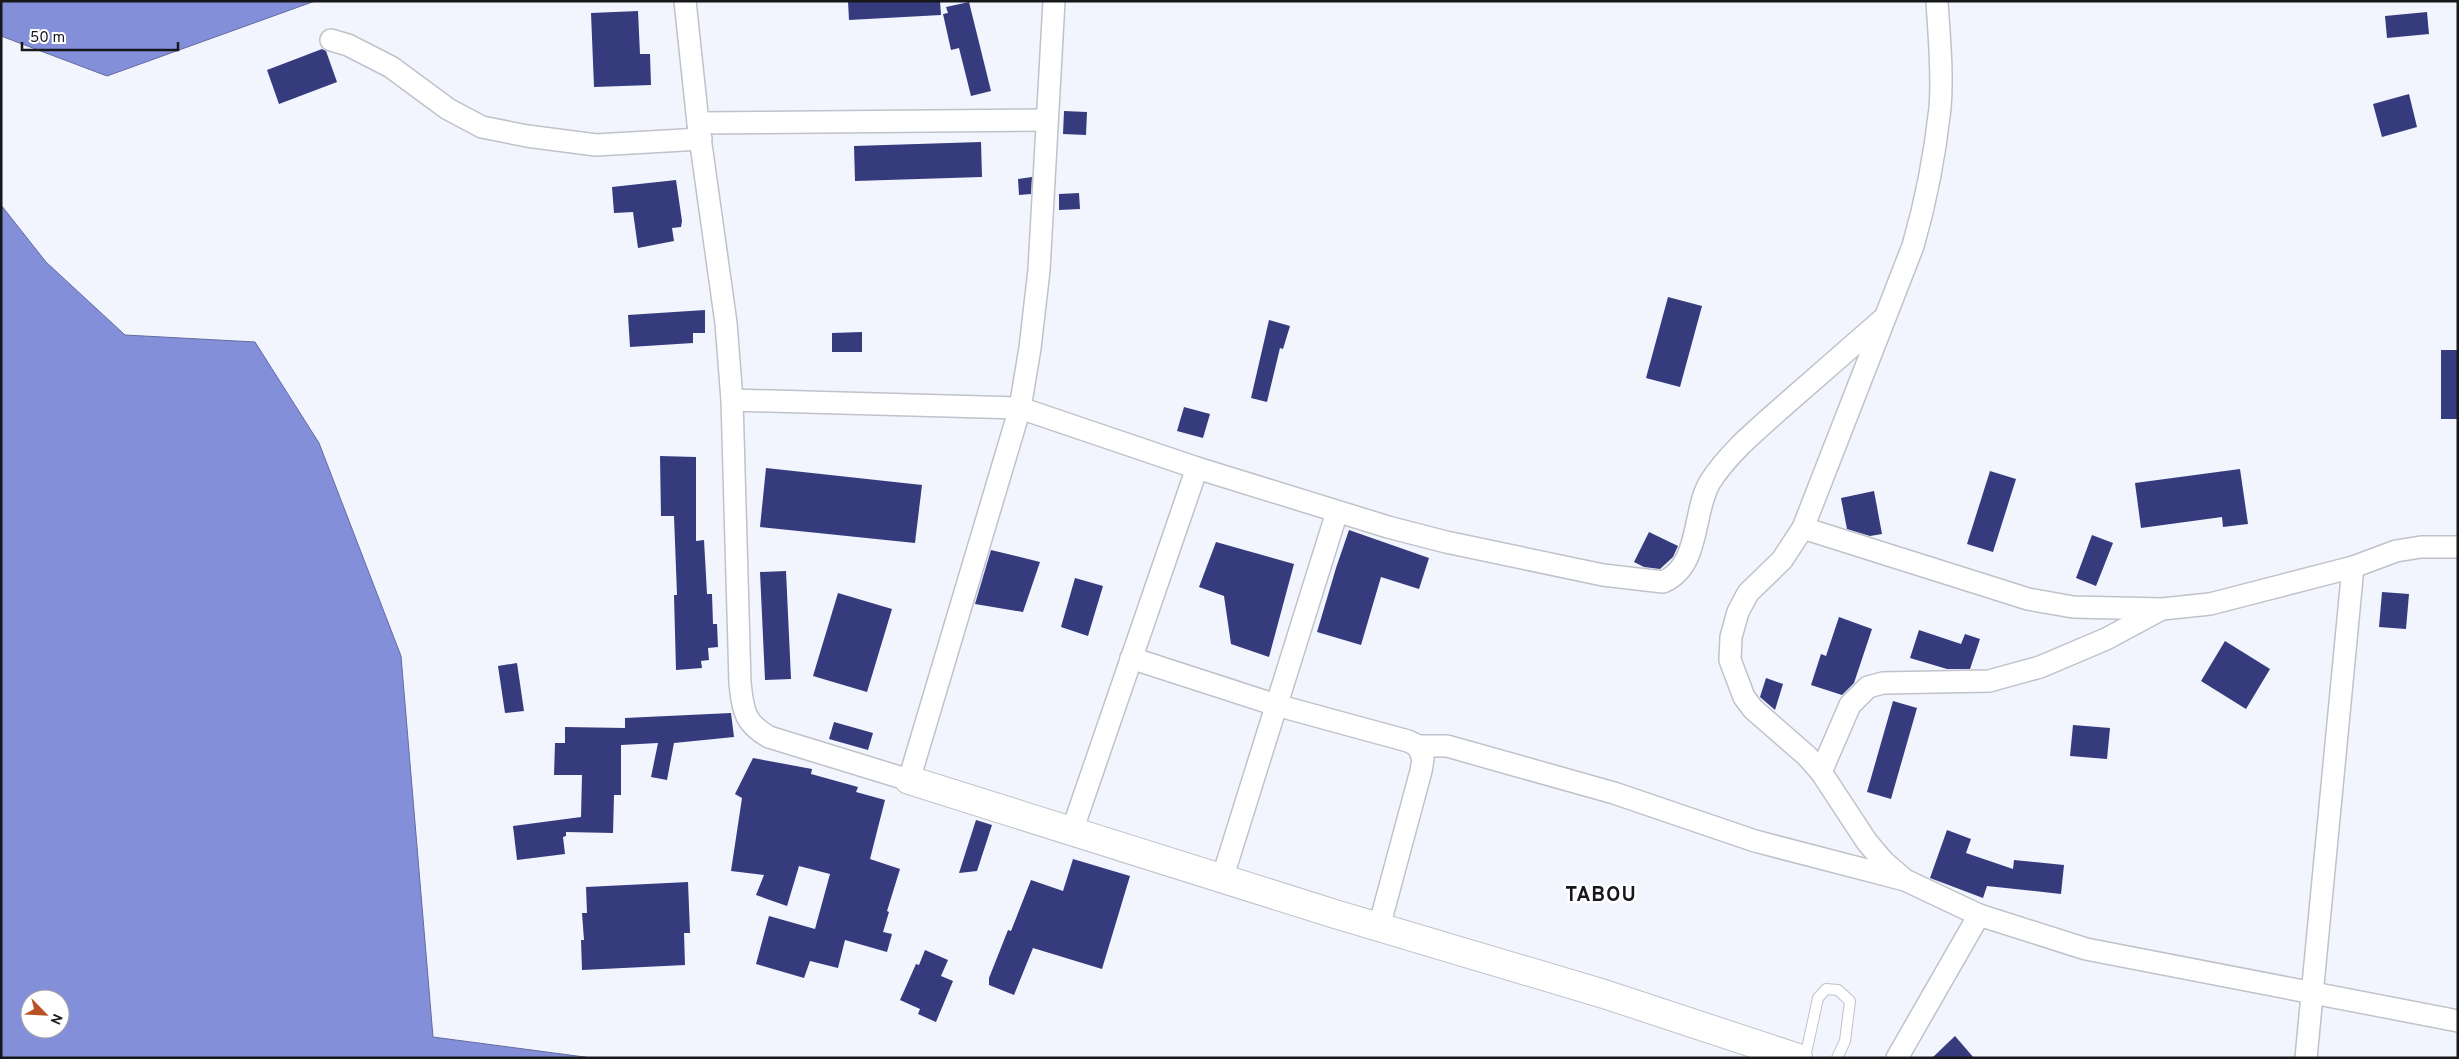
<svg xmlns="http://www.w3.org/2000/svg" width="2459" height="1059" font-family="Overpass,sans-serif">
	<style>
		.water { fill: #848fda; stroke: #636ba1; fill-rule: evenodd }
		.building { fill: #363b7e }
		.lines { fill: none; stroke-linecap: round; stroke-linejoin: round }
		.lane-casing { stroke: #c0c2cb; stroke-width: 12 }
		.street-casing { stroke: #c0c2cb; stroke-width: 24 }
		.secondary-casing { stroke: #c0c2cb; stroke-width: 30 }
		.lane { stroke: #fff; stroke-width: 10 }
		.street { stroke: #fff; stroke-width: 21 }
		.secondary { stroke: #fff; stroke-width: 28 }
		.labels { text-anchor: middle; stroke-width: 5; stroke-linejoin: round; paint-order: stroke }
		.district-label { font-size: 20px; font-weight: bold; letter-spacing: 1px; fill: #17181b; stroke: #fff }
	</style>
	<rect width="100%" height="100%" fill="#f2f4fe"/>
	<!-- water -->
	<g class="water">
		<path d="M1,1H315L107,76L1,36Z"/>
		<path d="M1,205L46,262L125,335L255,342L319,443L401,656L433,1037L592,1058H1ZM30,999H60V1029H30Z"/>
	</g>
	<!-- building -->
	<g class="building">
		<path d="M848,1H940L941,15L849,20Z"/>
		<path d="M969,2L991,91L971,96L959,48L951,50L943,14L948,13L946,7Z"/>
		<path d="M638,11L640,54H650L651,85L594,87L591,13Z"/>
		<path d="M2427,12L2429,34L2387,38L2385,16Z"/>
		<path d="M322,49L326,51L337,82L279,104L267,70Z"/>
		<path d="M2409,94L2417,127L2382,137L2373,104Z"/>
		<path d="M1064,111L1087,112L1086,135L1063,134Z"/>
		<path d="M981,142L982,177L855,181L854,146Z"/>
		<path d="M1032,177L1031,194L1019,195L1018,179Z"/>
		<path d="M676,180L682,221L681,227L672,228L674,241L638,248L633,212L614,213L612,187Z"/>
		<path d="M1079,193L1080,209L1059,210V194Z"/>
		<path d="M1668,297L1702,306L1680,387L1646,378Z"/>
		<path d="M705,310V333H693V343L630,347L628,315Z"/>
		<path d="M1269,320L1290,326L1283,349L1280,348L1267,402L1251,398Z"/>
		<path d="M862,332V352H832V333Z"/>
		<rect x="2441" y="350" width="17" height="69"/>
		<path d="M1184,407L1210,414L1203,438L1177,431Z"/>
		<path d="M660,456L696,457V541L704,540L707,594H712L713,624H717L718,647L708,648L709,660L701,661L702,668L676,670L674,595H677L674,516H661Z"/>
		<path d="M766,468L922,485L915,543L760,527Z"/>
		<path d="M2240,469L2248,524L2223,527L2222,517L2141,528L2135,483Z"/>
		<path d="M1990,471L2016,479L1993,552L1967,544Z"/>
		<path d="M1874,491L1882,534L1870,536L1847,529L1841,498Z"/>
		<path d="M1349,530L1429,558L1419,589L1381,577L1361,645L1317,632L1336,568Z"/>
		<path d="M1649,532L1678,546L1673,557L1660,569L1644,567L1634,562Z"/>
		<path d="M2092,535L2113,543L2096,586L2076,578Z"/>
		<path d="M1216,542L1294,564L1269,657L1231,644L1224,596L1199,587Z"/>
		<path d="M991,550L1040,562L1023,612L975,604Z"/>
		<path d="M786,571L791,679L765,680L760,572Z"/>
		<path d="M1075,578L1103,586L1088,636L1061,627Z"/>
		<path d="M2382,592L2409,594L2406,629L2379,627Z"/>
		<path d="M838,593L892,609L867,692L813,676Z"/>
		<path d="M1839,617L1872,629L1854,683L1842,695L1811,685L1821,654L1826,656Z"/>
		<path d="M1919,630L1961,644L1965,634L1980,639L1970,669H1947L1910,658Z"/>
		<path d="M2225,641L2270,669L2246,709L2201,681Z"/>
		<path d="M517,663L524,711L505,713L498,666Z"/>
		<path d="M1766,678L1783,684L1775,710L1760,697Z"/>
		<path d="M1893,701L1917,708L1891,799L1867,792Z"/>
		<path d="M731,713L734,737L674,743L667,780L651,777L658,743L621,745V795H614L613,833L566,832V836L563,837L565,854L517,860L513,826L581,817L582,775H554L555,743H565V727L625,728V718Z"/>
		<path d="M834,722L873,733L868,750L829,739Z"/>
		<path d="M2073,725L2110,728L2107,759L2070,756Z"/>
		<path d="M753,758L812,769L811,774L858,787L856,792L885,800L870,859L900,869L887,911L889,912L883,932L892,934L887,952L845,940L838,968L810,961L804,978L756,964L769,916L815,929L830,874L799,866L787,906L756,895L764,875L731,871L742,798L735,794Z"/>
		<path d="M976,820L992,825L977,871L959,873Z"/>
		<path d="M1947,830L1971,839L1966,853L2013,869L2014,860L2064,865L2061,894L1987,886L1983,898L1930,878Z"/>
		<path d="M1073,859L1130,876L1102,969L1033,948L1014,995L989,985V978L1008,930L1011,931L1031,880L1063,891Z"/>
		<path d="M688,882L690,933H684L685,965L582,970L581,940H584L582,913H587L586,887Z"/>
		<path d="M925,950L948,960L941,976L953,981L936,1022L918,1014L920,1009L900,1000L916,964L919,965Z"/>
		<path d="M1955,1036L1974,1058H1932Z"/>
	</g>
	<g class="lines">
		<!-- lane casing -->
		<g class="lane-casing">
			<path id="lane" d="M1805,1058L1818,998L1826,989L1838,990L1850,1001L1845,1041L1837,1058"/>
		</g>
		<!-- street casing -->
		<g class="street-casing">
			<g id="street">
				<path d="M685,1L698,123L726,323L732,400L740,683C743,710 744,723 769,737L909,780L1020,408L1030,348L1039,270L1054,1"/>
				<path d="M1937,1C1939,36 1943,73 1940,108C1935,154 1926,201 1913,246L1803,528L1782,560L1748,593L1738,612L1731,637L1730,660L1744,697L1753,709L1807,756L1821,772L1867,842L1884,862L1905,880L1979,915L2086,949L2458,1021"/>
				<path d="M331,40L348,45L391,67L448,109L482,127L527,136L596,145L701,139"/>
				<path d="M698,123L1046,120"/>
				<path d="M732,400L1020,408L1197,468L1388,527L1446,542L1603,575L1663,582C1701,566 1692,512 1710,482C1730,451 1760,427 1787,403C1819,375 1850,348 1882,320"/>
				<path d="M1803,528L2028,599L2073,607L2162,609L2210,604L2353,567L2396,551L2421,547H2458"/>
				<path d="M1131,658L1276,705L1408,741L1418,746L1423,759L1421,771L1379,927"/>
				<path d="M1418,746H1447L1614,793L1755,841L1901,879"/>
				<path d="M1821,772L1850,705L1868,687L1883,683L1989,681L2040,667L2106,639L2160,610"/>
				<path d="M1072,831L1197,468"/>
				<path d="M1222,879L1337,512"/>
				<path d="M1897,1058L1979,915"/>
				<path d="M2306,1058L2353,567"/>
			</g>
		</g>
		<!-- secondary casing -->
		<g class="secondary-casing">
			<path id="secondary" d="M909,780L1335,914L1604,994L1798,1058"/>
		</g>
		<!-- lane -->
		<use href="#lane" class="lane"/>
		<!-- street -->
		<use href="#street" class="street"/>
		<!-- secondary -->
		<use href="#secondary" class="secondary"/>
	</g>
	<g class="labels">
		<!-- district labels -->
		<g class="district-label">
			<text x="1601" y="901">TABOU</text>
		</g>
	</g>
	<!-- border -->
	<rect width="2459" height="1059" fill="none" stroke="#17181b" stroke-width="5"/>
	<!-- north arrow -->
	<g transform="translate(45 1014) rotate(114)"><circle r="24" fill="#ffffff" stroke="#a2a3a4"/>
	<path d="M0-4L9 19L0 12L-9 19Z" fill="#b95324"/>
	<text y="-8" font-size="14" font-weight="bold" text-anchor="middle" fill="#17181b">N</text>
	</g>
	<!-- scale -->
	<path d="M22 42v8h156v-8" fill="none" stroke="#17181b" stroke-width="2.5"/>
	<text x="30" y="42" font-size="15" fill="#17181b" stroke="#ffffff" stroke-width="4" paint-order="stroke">50 m</text>
</svg>
